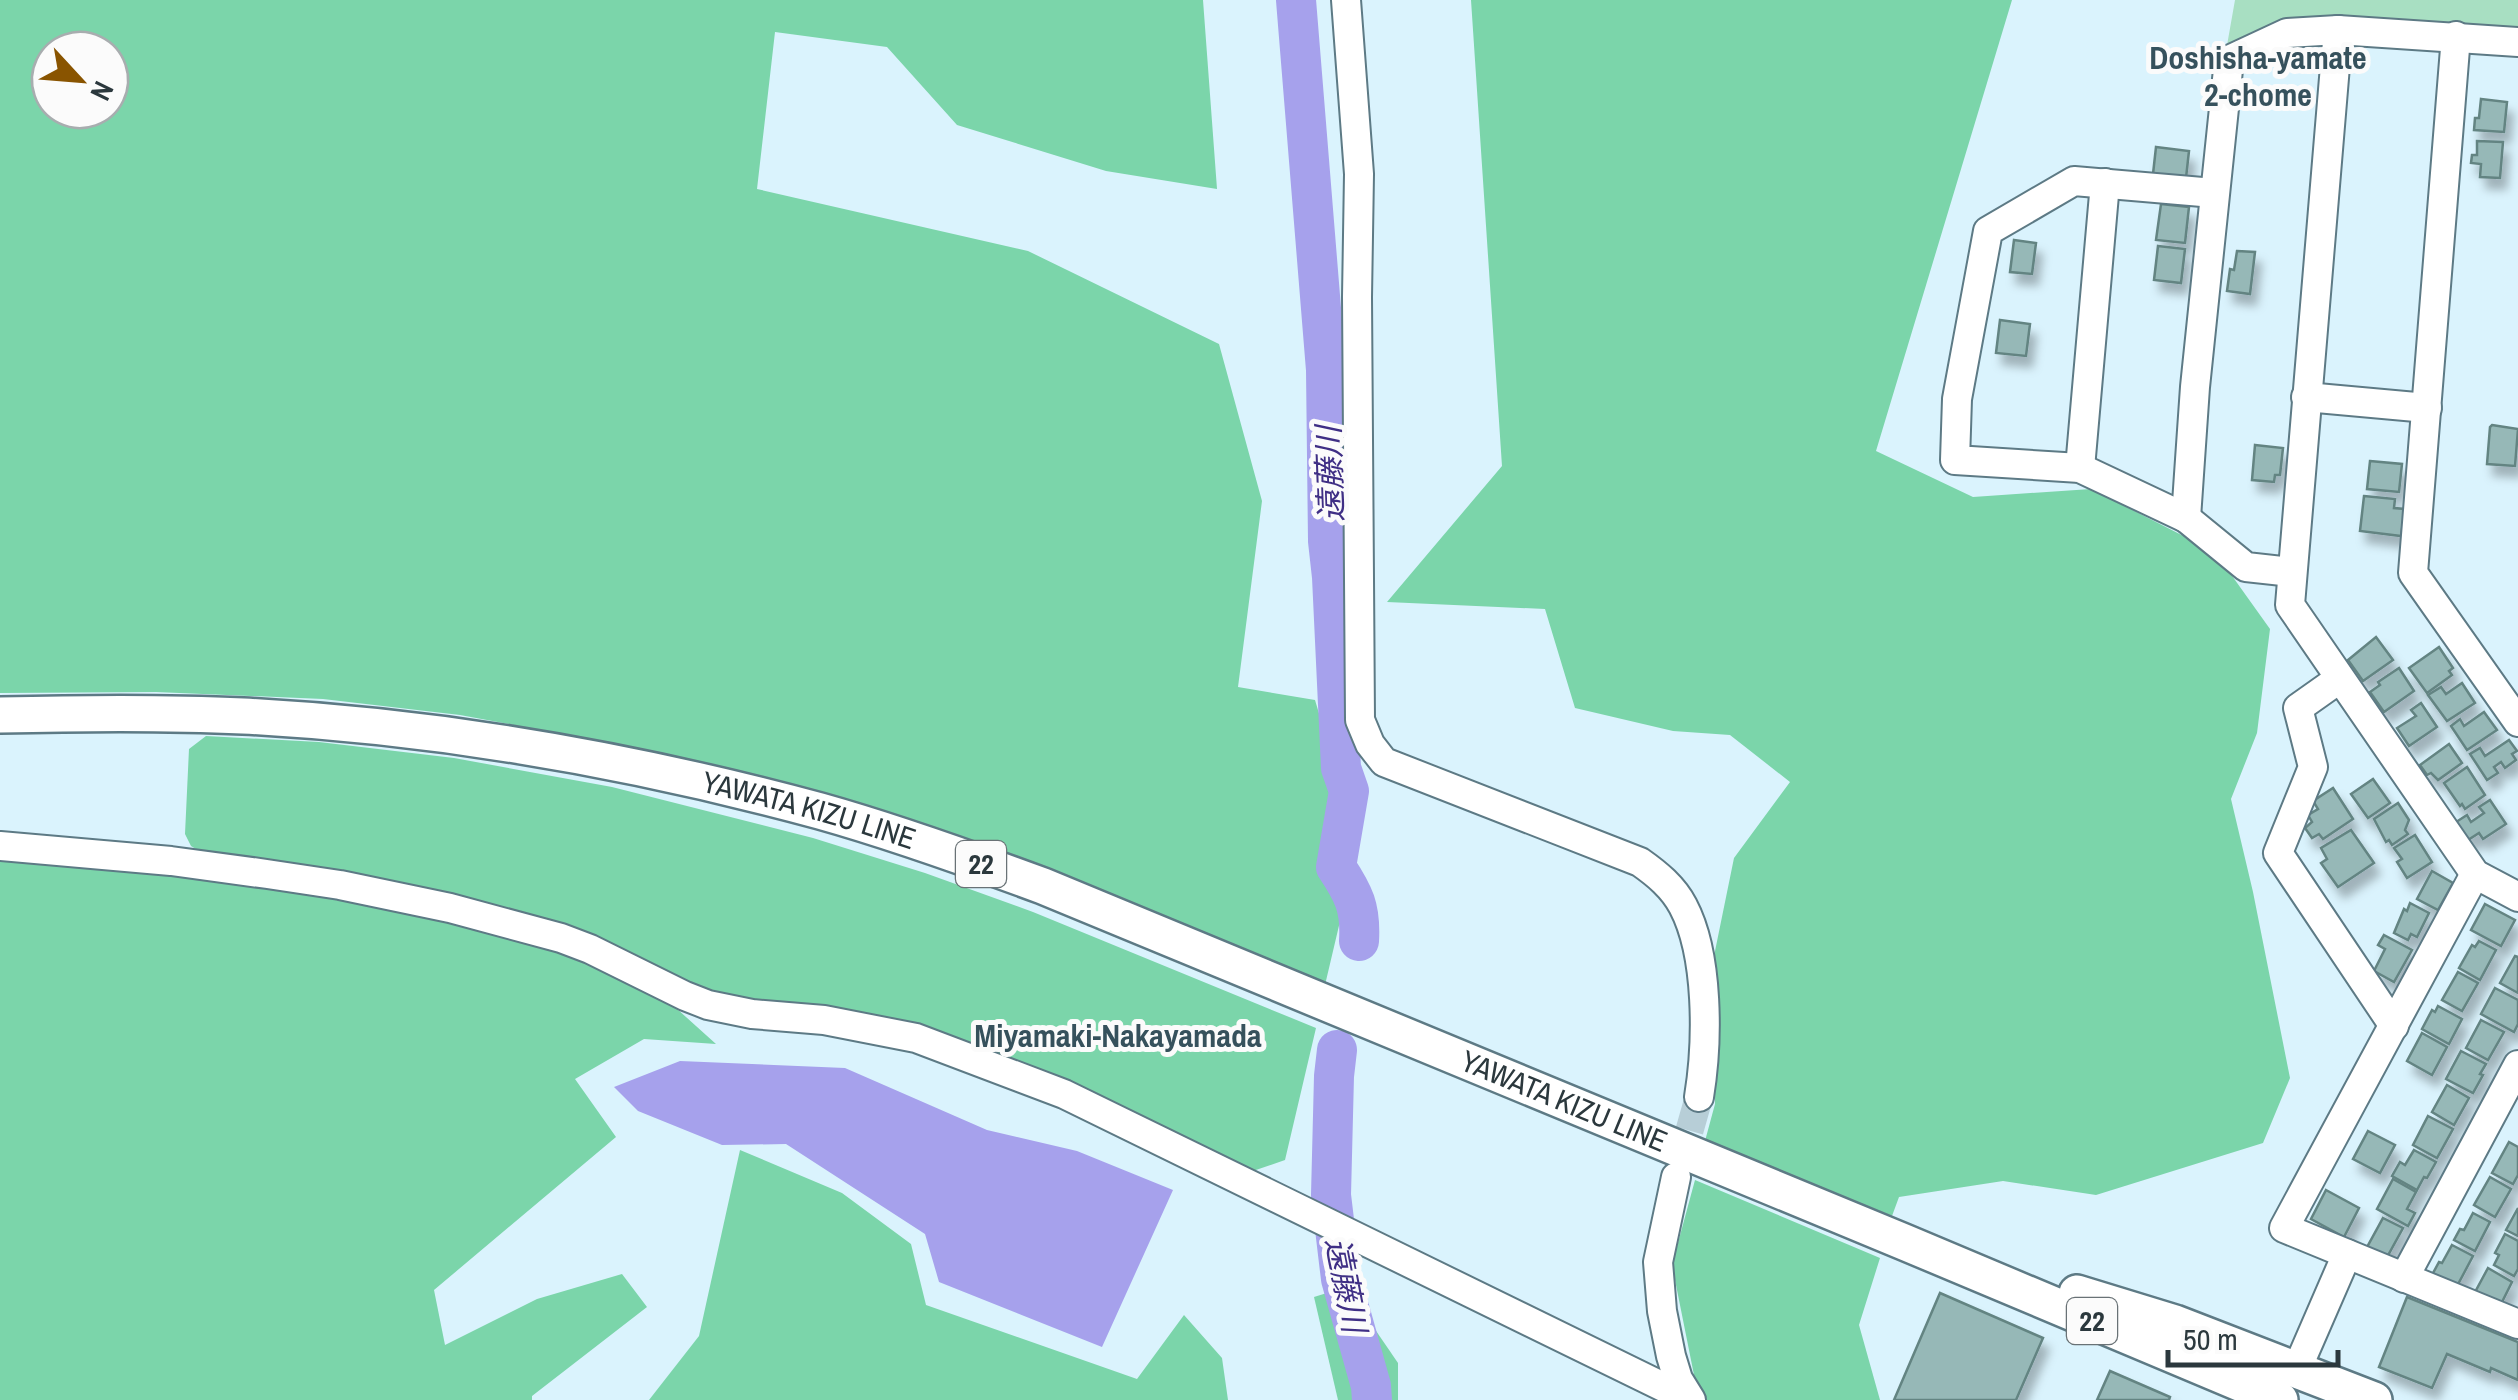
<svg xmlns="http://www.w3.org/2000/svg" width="2518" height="1400" font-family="'Archivo Narrow','Noto Sans JP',sans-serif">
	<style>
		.green { fill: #a8dfc2 }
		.forest { fill: #7bd5aa; fill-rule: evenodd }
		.water { fill: #a6a1ec }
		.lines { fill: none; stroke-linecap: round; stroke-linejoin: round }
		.river { stroke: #a6a1ec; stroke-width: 40 }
		.building { fill: #96b8b7; stroke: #638482; stroke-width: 2.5; filter: url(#shadow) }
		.minor-tunnel { stroke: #b7ced7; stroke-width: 28; stroke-dasharray: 28 14; stroke-linecap: butt }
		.minor-casing { stroke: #5d7a85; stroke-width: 32 }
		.major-casing { stroke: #5d7a85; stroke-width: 40 }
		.minor { stroke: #fff; stroke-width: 28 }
		.major { stroke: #fff; stroke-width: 35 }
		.labels { text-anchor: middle; stroke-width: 10; stroke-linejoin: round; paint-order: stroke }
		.shield { fill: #fbfbfb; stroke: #697276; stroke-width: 2.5 }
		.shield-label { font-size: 28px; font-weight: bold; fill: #2b383d }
		.street-label { font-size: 30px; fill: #2b383d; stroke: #fbfbfb }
		.neighbourhood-label { font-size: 32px; font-weight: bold; fill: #36515c; stroke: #fbfbfb }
		.water-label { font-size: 32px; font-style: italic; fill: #3f2f85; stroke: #fbfbfb }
	</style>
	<defs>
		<filter id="shadow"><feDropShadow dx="6" dy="11" stdDeviation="5" flood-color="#0004"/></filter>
	</defs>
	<rect width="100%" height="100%" fill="#daf3fd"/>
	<!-- green -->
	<path class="green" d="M2235,0H2518V34L2360,19L2226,51Z"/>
	<!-- forest -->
	<g class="forest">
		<path d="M0,0H1203L1217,189L1106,171L957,125L887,47L775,32L757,189L1028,251L1219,344L1262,501L1238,687L1315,700L1358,845L1325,985L824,797L621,745L460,715L323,699L156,692L0,693ZM50,50H110V110H50Z"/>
		<path d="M1471,0H2012L1876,451L1973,497L2091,489L2215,552L2270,629L2257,733L2231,799L2253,892L2290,1078L2263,1143L2096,1195L2003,1181L1899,1197L1892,1216L1705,1141L1715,1104L1714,956L1734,858L1790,782L1730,735L1673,731L1575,708L1545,609L1387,602L1502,466Z"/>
		<path d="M206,736L319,742L454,758L612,787L813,838L925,873L1033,912L1316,1028L1285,1160L1250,1172L1069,1084L732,999L199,851L191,846L185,834L189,749Z"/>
		<path d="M0,858L169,873L337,897L448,919L556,949L676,1008L716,1044L644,1039L575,1079L616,1137L434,1290L445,1345L537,1299L622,1274L647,1307L532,1396V1400H0Z"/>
		<path d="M740,1150L842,1193L911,1244L926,1305L1137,1379L1184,1315L1222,1358L1228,1400H649L699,1336Z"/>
		<path d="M1695,1180L1880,1258L1859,1325L1880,1400H1699L1672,1265Z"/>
		<path d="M1346,1287L1398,1363V1400H1338L1314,1297Z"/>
	</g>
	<!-- water -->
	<path class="water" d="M680,1061L845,1068L987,1130L1077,1151L1173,1190L1102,1347L939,1282L925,1234L786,1144L722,1145L638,1111L614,1087Z"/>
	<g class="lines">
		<!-- river -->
		<g class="river">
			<path d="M1296,0L1326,370L1328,541L1332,577L1341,768L1349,791L1336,867C1354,894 1361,908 1359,941"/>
			<path d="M1337,1050L1334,1076L1331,1195L1341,1279L1371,1386L1372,1400"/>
		</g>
	</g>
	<!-- building -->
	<g class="building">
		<path d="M2481,99L2507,102L2504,132L2474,130L2475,118H2479Z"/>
		<path d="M2477,141L2503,142L2500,178L2480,177L2481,164L2471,163L2472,155H2477Z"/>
		<path d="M2156,147L2189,151L2186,178L2153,174Z"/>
		<path d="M2161,204L2189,207L2185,243L2156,240Z"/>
		<path d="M2014,240L2036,243L2032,274L2010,272Z"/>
		<path d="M2158,246L2185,249L2181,283L2154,280Z"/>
		<path d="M2237,251L2255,252L2250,294L2227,291L2230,269L2234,270Z"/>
		<path d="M2000,320L2030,324L2026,356L1996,353Z"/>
		<path d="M2492,425L2518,429L2515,466L2487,464L2490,427Z"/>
		<path d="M2255,445L2283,448L2280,475H2275L2274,482L2252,480Z"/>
		<path d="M2370,461L2402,464L2399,492L2367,489Z"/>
		<path d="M2364,496L2395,499L2394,508L2405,509L2401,536L2360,531Z"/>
		<path d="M2376,637L2393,660L2363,681L2348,660Z"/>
		<path d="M2439,647L2453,668L2449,671L2452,675L2427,693L2409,668Z"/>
		<path d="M2399,668L2414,691L2384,712L2370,692L2380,685L2378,682Z"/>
		<path d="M2462,683L2475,703L2447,721L2428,695L2441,687L2446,694Z"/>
		<path d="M2421,703L2437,727L2409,746L2397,728L2416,716L2411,710Z"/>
		<path d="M2484,712L2497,730L2467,750L2451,726L2460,719L2464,726Z"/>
		<path d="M2509,740L2517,751L2512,754L2516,760L2505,768L2501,762L2494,767L2498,773L2487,780L2470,754L2480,748L2485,756Z"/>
		<path d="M2449,744L2462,763L2438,780L2431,773L2427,775L2420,765Z"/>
		<path d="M2467,767L2485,795L2465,809L2462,804L2460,806L2444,783Z"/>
		<path d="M2373,779L2390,803L2368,818L2351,794Z"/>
		<path d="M2333,788L2353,819L2323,839L2319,834L2312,838L2305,828L2312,822L2308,815L2318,809L2313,801Z"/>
		<path d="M2490,800L2506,824L2483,839L2479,833L2468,840L2456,822L2467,815L2471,822L2484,813L2479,807Z"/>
		<path d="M2398,803L2409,820L2405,830L2408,834L2392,845L2389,840L2386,842L2374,819Z"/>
		<path d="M2351,830L2374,863L2338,887L2321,863L2327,859L2321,848Z"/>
		<path d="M2415,835L2432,862L2407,878L2397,862L2402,859L2394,848Z"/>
		<path d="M2432,871L2453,883L2438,910L2417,899Z"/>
		<path d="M2410,903L2429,913L2417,937L2411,934L2408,940L2394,933L2404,909L2407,911Z"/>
		<path d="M2485,904L2515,920L2501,946L2471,930Z"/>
		<path d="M2384,935L2412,950L2394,982L2374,971L2385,949L2378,945Z"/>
		<path d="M2479,941L2496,950L2480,980L2459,968L2472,945L2475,947Z"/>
		<path d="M2515,956L2518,957V993L2500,983Z"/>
		<path d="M2458,972L2478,983L2462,1011L2442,1000Z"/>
		<path d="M2495,988L2518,1000V1024L2514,1032L2481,1014Z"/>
		<path d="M2438,1006L2462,1019L2449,1044L2422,1029L2432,1010L2435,1012Z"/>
		<path d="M2481,1020L2504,1032L2488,1060L2466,1048Z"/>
		<path d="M2422,1033L2447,1047L2432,1075L2407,1061Z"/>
		<path d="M2461,1051L2486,1064L2480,1074L2483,1075L2473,1093L2446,1079Z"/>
		<path d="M2447,1085L2469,1098L2454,1125L2432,1112Z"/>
		<path d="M2428,1116L2453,1129L2437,1158L2413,1145Z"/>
		<path d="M2368,1131L2395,1145L2380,1173L2353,1159Z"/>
		<path d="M2509,1142L2518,1147V1175L2513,1184L2492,1173Z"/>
		<path d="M2414,1150L2436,1162L2427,1178L2424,1177L2417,1190L2392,1176L2400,1162L2405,1165Z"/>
		<path d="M2490,1177L2511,1189L2495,1217L2474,1205Z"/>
		<path d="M2393,1179L2416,1192L2407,1209L2415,1213L2408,1226L2377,1209Z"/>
		<path d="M2326,1190L2359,1208L2344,1237L2311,1219Z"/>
		<path d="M2518,1208V1236L2506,1230Z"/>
		<path d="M2473,1213L2490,1222L2475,1251L2454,1240L2460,1229L2464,1230Z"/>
		<path d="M2383,1218L2403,1228L2386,1259L2366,1249Z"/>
		<path d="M2505,1234L2518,1241V1269L2514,1276L2494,1265L2499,1255L2495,1253Z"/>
		<path d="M2452,1245L2473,1256L2456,1288L2432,1275L2439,1262L2442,1263Z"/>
		<path d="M2488,1268L2512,1282L2499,1308L2474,1294Z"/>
		<path d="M1940,1293L2043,1338L2016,1400H1894Z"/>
		<path d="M2407,1297L2518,1342V1380L2491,1368L2490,1372L2447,1354L2432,1388L2379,1367Z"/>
		<path d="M2110,1371L2170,1397L2169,1400H2097Z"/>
	</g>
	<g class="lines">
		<!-- minor-tunnel -->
		<path class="minor-tunnel" d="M1678,1171L1699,1097"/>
		<!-- minor casing -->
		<g class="minor-casing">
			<g id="minor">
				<path d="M1346,0L1359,174L1357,297L1360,720L1370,744L1384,762L1640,862C1657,874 1673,887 1683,906C1709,955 1708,1042 1699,1097"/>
				<path d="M2338,30L2290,605L2475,874L2518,897"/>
				<path d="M2456,36L2413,573L2518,722"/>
				<path d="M2214,193L2074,181L1988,231L1957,399L1955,460L2080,468L2186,518L2246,567L2292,572"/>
				<path d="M2306,397L2427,408"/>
				<path d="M2080,468L2105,183"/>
				<path d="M2186,518L2195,387L2229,60L2287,33L2338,30L2518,42"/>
				<path d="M2339,679L2298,708L2313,767L2278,853L2394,1026"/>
				<path d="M0,846L171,861L267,874L340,885L450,908L561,938L590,949L685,996L708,1005L752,1014L824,1020L916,1038L1064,1094L1690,1400"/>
				<path d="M2475,874L2284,1228L2518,1324"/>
				<path d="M1676,1177L1658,1262L1662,1311L1671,1356L1678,1379L1691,1400"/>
				<path d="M2404,1278L2518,1065"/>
				<path d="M2297,1369L2347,1254"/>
			</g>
		</g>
		<!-- major casing -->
		<g class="major-casing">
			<g id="major">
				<path id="s1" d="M0,715C81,713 162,712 243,716C438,726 632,760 820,811C895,832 970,859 1043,886L1904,1242L2280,1400"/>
				<path d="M2077,1293L2175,1323L2374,1400"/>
			</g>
		</g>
		<!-- minor -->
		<use href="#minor" class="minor"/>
		<!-- major -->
		<use href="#major" class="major"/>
	</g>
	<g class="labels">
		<!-- shield labels -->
		<g class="shield">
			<rect x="956" y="841" width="50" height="46" rx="8"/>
			<rect x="2067" y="1298" width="50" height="46" rx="8"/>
		</g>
		<g class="shield-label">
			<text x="981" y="874">22</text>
			<text x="2092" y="1331">22</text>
		</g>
		<!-- street labels -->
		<g class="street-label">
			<text dy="10" stroke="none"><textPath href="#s1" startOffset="818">YAWATA KIZU LINE</textPath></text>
			<text dy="10" stroke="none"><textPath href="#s1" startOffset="1628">YAWATA KIZU LINE</textPath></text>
		</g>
		<!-- neighbourhood labels -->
		<g class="neighbourhood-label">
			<text x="2258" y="69">Doshisha-yamate<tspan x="2258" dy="37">2-chome</tspan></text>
			<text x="1118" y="1047">Miyamaki-Nakayamada</text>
		</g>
		<!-- water labels -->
		<g class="water-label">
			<text transform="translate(1330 474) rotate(-92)" y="11">遠藤川</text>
			<text transform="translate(1346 1285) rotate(79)" y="11">遠藤川</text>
		</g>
	</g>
	<!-- north arrow -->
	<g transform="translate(80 80) rotate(116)"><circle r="48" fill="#fbfbfb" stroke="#a8adaf" stroke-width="2.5"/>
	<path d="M0-8L18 38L0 25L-18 38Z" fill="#895400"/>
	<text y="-15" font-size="28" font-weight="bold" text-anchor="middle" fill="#2b383d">N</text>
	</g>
	<!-- scale -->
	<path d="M2168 1350v15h170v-15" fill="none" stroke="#2b383d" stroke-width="5"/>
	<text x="2183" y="1350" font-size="30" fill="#2b383d" stroke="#fbfbfb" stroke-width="8" paint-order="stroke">50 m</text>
</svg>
